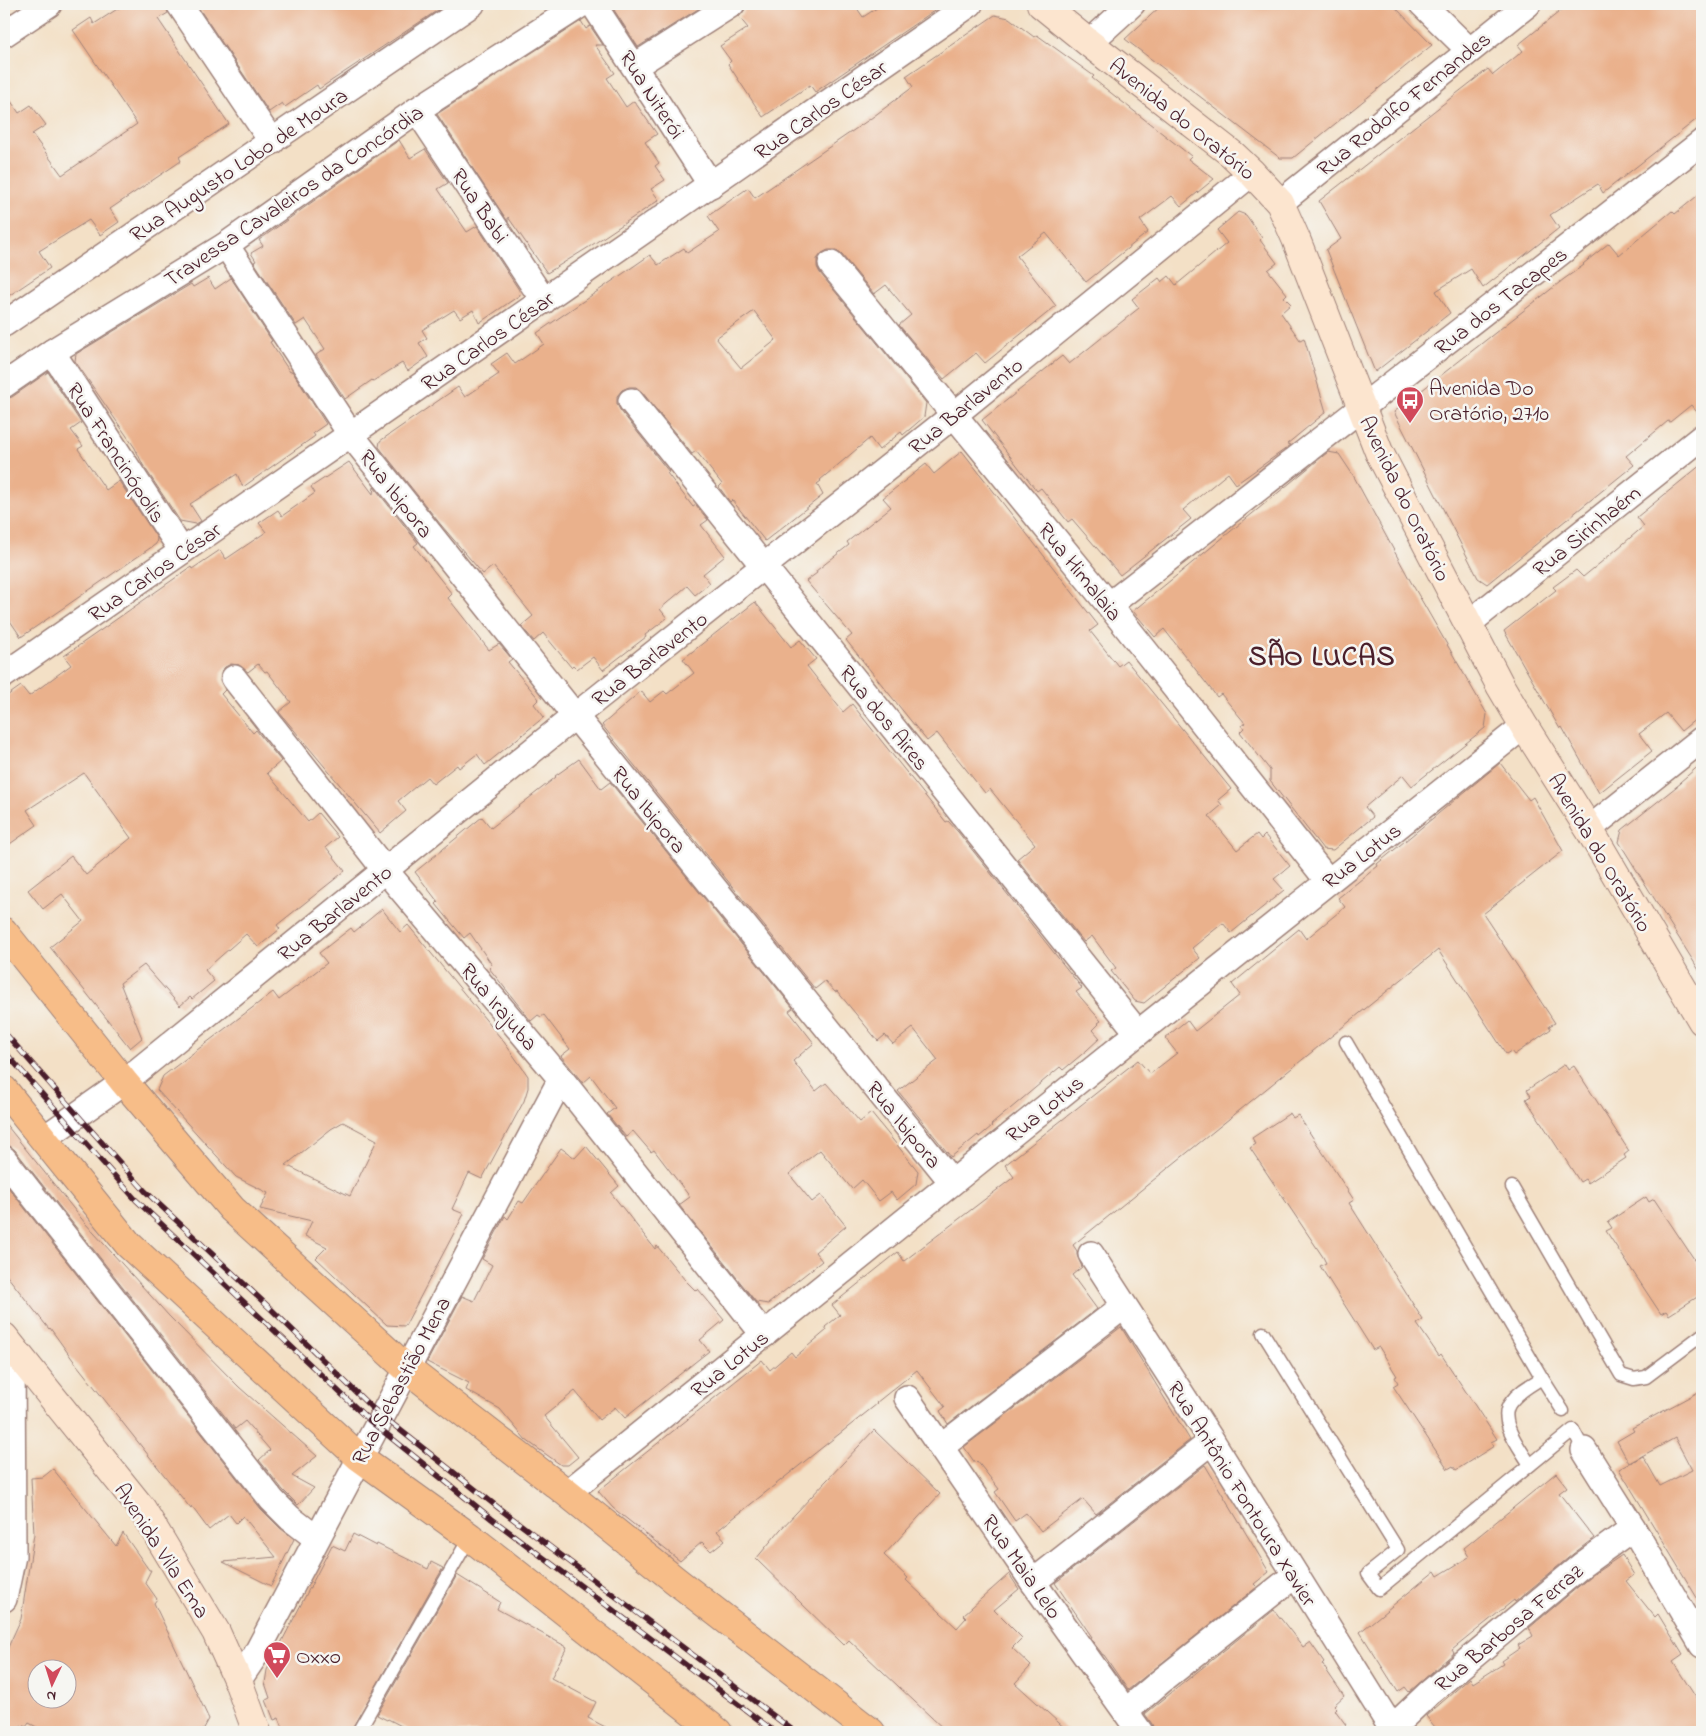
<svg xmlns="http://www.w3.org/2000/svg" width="1706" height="1736" font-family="'Indie Flower',sans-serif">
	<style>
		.building { fill: #eab18c; fill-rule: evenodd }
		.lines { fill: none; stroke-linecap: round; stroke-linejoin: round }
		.service-casing { stroke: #9e8078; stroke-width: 15 }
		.minor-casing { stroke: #9e8078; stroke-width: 28 }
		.secondary-casing { stroke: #9e8078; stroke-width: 30 }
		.primary-casing { stroke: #9e8078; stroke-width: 30 }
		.service { stroke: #fff; stroke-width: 12 }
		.minor { stroke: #fff; stroke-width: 25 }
		.secondary { stroke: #fce5cf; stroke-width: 28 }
		.primary { stroke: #f7bd88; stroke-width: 28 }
		.rail-casing { stroke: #4a1f2b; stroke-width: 5.5 }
		.rail { stroke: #f6f6f2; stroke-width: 4; stroke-dasharray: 11; stroke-linecap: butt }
		.labels { text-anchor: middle; stroke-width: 5; stroke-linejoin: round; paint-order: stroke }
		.street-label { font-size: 22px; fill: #4a1f2b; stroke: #f6f6f2 }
		.poi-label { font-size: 22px; fill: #4a1f2b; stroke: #f6f6f2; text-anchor: start }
		.district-label { font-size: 28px; font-weight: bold; letter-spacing: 1px; fill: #4a1f2b; stroke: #f6f6f2 }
	</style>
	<rect width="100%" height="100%" fill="#f6f6f2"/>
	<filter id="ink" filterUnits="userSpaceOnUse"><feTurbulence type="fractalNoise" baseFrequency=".02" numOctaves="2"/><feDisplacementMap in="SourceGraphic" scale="10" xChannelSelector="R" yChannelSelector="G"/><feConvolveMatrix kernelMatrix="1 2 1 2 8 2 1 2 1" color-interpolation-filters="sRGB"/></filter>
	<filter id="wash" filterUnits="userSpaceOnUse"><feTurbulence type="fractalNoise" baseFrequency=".0096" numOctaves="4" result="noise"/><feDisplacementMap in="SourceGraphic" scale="20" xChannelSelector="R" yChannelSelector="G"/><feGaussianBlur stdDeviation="1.12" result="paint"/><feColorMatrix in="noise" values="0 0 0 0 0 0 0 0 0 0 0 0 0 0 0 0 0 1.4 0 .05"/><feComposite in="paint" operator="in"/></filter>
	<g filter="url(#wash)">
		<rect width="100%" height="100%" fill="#f3e0c6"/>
		<g id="blocks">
			<!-- building -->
			<g class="building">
				<path d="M125,4H165L168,13L158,19L229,124L179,157L181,161L110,209L119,222L100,235L89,220L39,251L50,268L4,299V91L19,113L31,105L46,125L32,134L62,175L137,124L73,30L91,18L94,24Z"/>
				<path d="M196,4H447L319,89L317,85L285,107L282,103L269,112Z"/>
				<path d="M622,4H706L638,47L614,10Z"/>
				<path d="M746,4H854L863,17L883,4H944L815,92L810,85L763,117L728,64L731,61L720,46L748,28L739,17L744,11Z"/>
				<path d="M1163,4H1392L1432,45L1293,158H1280L1125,39Z"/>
				<path d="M1569,4H1702V115L1603,193L1598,184L1550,215L1559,228L1483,288L1471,269L1436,291L1450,313L1375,372L1326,250L1341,239L1319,201L1488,69L1493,75L1523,51L1518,45Z"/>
				<path d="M995,15L1009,18L1034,37L1037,35L1094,76L1092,78L1191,156L1188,159L1214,179L1181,206L1172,196L1140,220L1148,232L1086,282L1046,233L1017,256L1056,306L985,363L976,353L944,379L899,325L911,315L886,285L874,294L842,255L836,250H828L822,253L817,259V267L820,273L926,403L924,417L903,435L901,432L879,450L870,438L820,480L821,481L817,484L823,495L765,541L732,500L730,502L719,487L722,484L696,451L692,454L642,392L636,387H629L622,390L617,396V404L620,410L669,472L667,473L693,507L696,505L708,520L701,525L725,556L703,574L710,583L695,595L687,586L660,609L667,618L645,635L646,637L603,670L593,657L577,669L573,665L571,667L543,633L534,641L521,626L533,616L493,566L483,574L441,525L379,447L380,441L458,387L465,397L499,374L491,364L507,353L515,364L544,344L537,333L650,255L658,265L684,248L687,253L719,232L708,216L748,188L755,198L870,119L913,87L906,76ZM754,311L776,340L741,368L716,338Z"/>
				<path d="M581,21L586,29L590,26L603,45H595L615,73L607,78L626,107L634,101L657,134L645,142L659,163L655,166L665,180L651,189L659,200L589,247L547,273L508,217V222L437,114Z"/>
				<path d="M399,140L410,158L425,149L448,183L438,189L467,232L477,226L519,290L520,295L479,323L473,310L460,318L454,310L422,330L427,338L419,343L428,357L408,371L402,363L373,381L372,380L345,399L316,355L325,349L305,319L296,325L254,262L256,261L251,253L263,246L259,240Z"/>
				<path d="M1702,192V418L1691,405L1670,422L1668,421L1626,456L1634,465L1487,584L1478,578L1394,412L1564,279L1584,265L1583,264L1609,243L1619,255L1672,211L1675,214Z"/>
				<path d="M1238,212L1246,215L1262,238L1260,240L1277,263L1268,270L1287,294L1284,297L1291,304L1281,313L1300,340L1304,338L1326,412L1287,444L1291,445L1236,484L1228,473L1183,510L1191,519L1120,575L1072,519L1068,522L1041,488L1037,491L982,420L1062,356L1069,364L1139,308L1132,299L1159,278L1162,282L1169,276L1176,285L1227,243L1217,230Z"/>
				<path d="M208,278L215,289L231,278L272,341L270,342L290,372L292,371L326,424L313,433L315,436L243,487L237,474L190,504L201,521L196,524L180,521L143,465L135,448L75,361L76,354L191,284L193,287Z"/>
				<path d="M48,372L81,423L71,430L83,446L78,449L106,490L119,481L157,538L156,544L21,637L4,612V399L12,397Z"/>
				<path d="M962,451L1098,625L1090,631L1118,666L1126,660L1231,789L1218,800L1222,805L1209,816L1237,850L1257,834L1261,839L1265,835L1290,866L1274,879L1284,890L1231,933L1223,923L1192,948L1200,958L1144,1003L1135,1001L1111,971L1116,968L1092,936L1084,942L1017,859L1035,844L1012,816L990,789L985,793L937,733L927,741L846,640L852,635L806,581L817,573L816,571L849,545L847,542L891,507L883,498L926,464L934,474Z"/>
				<path d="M1328,452L1339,454L1353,475L1411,582L1487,714L1485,728L1412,786L1403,775L1365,807L1373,817L1333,850L1323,849L1270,781V770L1240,732L1244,728L1242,725L1245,723L1221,694L1217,697L1164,629L1155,637L1133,611Z"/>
				<path d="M349,462L373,494L374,487L418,543L414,546L452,594L448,598L489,650L499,644L512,659L508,662L539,699L534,704L544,717L485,765L477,754L459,768L457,765L433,784L427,777L398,801L406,811L380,833L279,712L291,702L267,671L265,672L258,664L248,672L239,665L231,664L225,667L221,672L220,680L225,690L221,694L253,733L256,730L281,761L267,773L308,822L318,813L338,837L326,847L345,871L277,925L280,929L258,947L246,934L205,970L214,981L192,999L190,997L180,1006L144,965L120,983L142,1038L130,1048L50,947L83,921L62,894L43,909L28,890L71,856L86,875L131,838L84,773L27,810L37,825L4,848V698L21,686L29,696L71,665L64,656L191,567L192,569L220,550L226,559L266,532L259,523L278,510L282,516L315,493L311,487Z"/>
				<path d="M1702,464V714L1681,731L1666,713L1639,734L1652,751L1599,793L1562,727L1560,729L1504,631L1556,590L1553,587L1576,570L1583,577L1610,555L1644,526L1637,517Z"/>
				<path d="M755,602L791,647L800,640L816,659L807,666L843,712L852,704L946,822L948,821L958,832L1082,988L1076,992L1101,1021L1098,1023L1099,1024L1093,1030L1100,1038L1087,1050L1063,1070L1060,1067L991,1125L992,1126L979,1137L978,1135L951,1157L898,1091L938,1060L913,1028L893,1044L885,1035L878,1041L837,991L835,992L825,981L815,989L602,725L641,691L650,702L664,691L667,694L694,673L683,659Z"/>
				<path d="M579,759L601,789L610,782L793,1008L789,1011L814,1043L793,1061L816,1091L826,1083L860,1122L871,1113L918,1171L916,1184L897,1200L891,1192L879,1201L862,1180L852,1189L820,1150L789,1174L812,1202L821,1195L846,1226L815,1252L822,1261L768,1304L756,1302L679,1205L690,1197L654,1150L651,1152L633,1131L626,1137L607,1114L615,1108L591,1076L583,1083L561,1056L570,1049L544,1015L541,1017L538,1015L531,1021L489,968L492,965L470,933L464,938L436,904L438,902L415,872L482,817L491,828L556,777L555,776Z"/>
				<path d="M1500,763L1529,800L1533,797L1563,851L1483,914L1555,1023L1549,1026L1551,1029L1514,1055L1511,1051L1506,1054L1438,950L1073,1245L1077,1251V1255L1082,1267L1072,1275L1097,1309L948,1424L940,1411L945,1407L917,1370L876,1403L877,1404L717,1531L725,1540L711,1551L702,1542L680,1561L613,1508L598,1491L762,1360L770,1370L791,1352L795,1357L827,1330L825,1327L840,1315L832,1305L898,1252L904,1261L1014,1177L1005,1165L1138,1060L1150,1074L1177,1053L1165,1038L1187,1020L1195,1031L1240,995L1232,984L1299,929L1306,939L1345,907L1338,898L1378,866L1377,864Z"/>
				<path d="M1702,763V975L1619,842L1622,830L1681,783L1680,782Z"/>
				<path d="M382,909L400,932L408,925L504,1042L528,1076V1088L524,1101L482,1179L469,1173L452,1209L464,1214L405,1326L387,1325L316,1258L327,1247L305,1236L312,1221L260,1209L268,1193L236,1177L157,1090L163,1076L273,992L279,1000L327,963L319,953L351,928L354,932ZM343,1122L377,1140L350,1196L286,1165L331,1129Z"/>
				<path d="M1565,1064L1568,1070L1574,1066L1629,1151L1624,1155L1626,1158L1588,1183L1585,1179L1580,1182L1526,1099L1531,1096L1527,1090Z"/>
				<path d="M1290,1113L1293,1118L1298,1115L1354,1200L1349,1203L1423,1320L1417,1324L1439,1356L1441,1354L1497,1439L1491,1442L1494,1446L1456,1470L1453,1466L1448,1469L1393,1386L1398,1383L1395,1377L1397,1376L1379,1347L1373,1350L1320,1266L1326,1263L1323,1257L1250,1148L1256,1144L1252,1138Z"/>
				<path d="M4,1122L85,1223L169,1316L239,1387L317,1456L292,1476L314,1488L298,1505L283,1490L259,1460L270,1450L245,1421L235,1429L15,1150L10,1146L4,1145Z"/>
				<path d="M586,1146L619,1186L611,1193L655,1249L657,1246L685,1280L696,1291L698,1289L724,1320L700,1340L709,1351L625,1418L615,1407L599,1420L575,1391L544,1416L578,1457L568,1465H561L526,1440L500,1409L466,1390L469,1383L427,1362L462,1296L474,1301L492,1265L482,1259L505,1216L508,1219L519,1201L523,1203L561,1148L575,1158Z"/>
				<path d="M4,1182L261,1509L280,1528L294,1539L271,1586L223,1562L276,1557L243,1516L236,1523L229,1514L209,1530L192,1507L191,1509L73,1360L50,1328L49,1329L4,1272Z"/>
				<path d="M1646,1197L1649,1202L1654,1199L1702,1271V1294L1669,1315L1666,1311L1661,1314L1606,1231L1612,1228L1608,1222Z"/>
				<path d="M1121,1327L1190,1440L1096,1514L1083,1499L1041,1531L1026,1513L1015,1521L995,1492L999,1489L977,1461L975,1463L964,1447Z"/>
				<path d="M1702,1390V1606L1619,1469L1643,1456L1660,1486L1692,1470L1675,1438L1629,1463L1617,1441L1634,1431L1632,1428Z"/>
				<path d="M874,1430L940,1494L884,1555L908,1578L906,1580L957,1628L966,1618L963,1615L1009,1574L1019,1589L994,1610L1022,1638L1012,1648L1031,1666L1015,1683L1069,1732H947L849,1640L844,1645L756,1559L780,1530Z"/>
				<path d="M1205,1465L1269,1572L1254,1584L1257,1587L1128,1690L1104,1655H1103L1090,1638L1092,1637L1055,1583Z"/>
				<path d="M53,1469L116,1546L123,1533L149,1570H151L145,1582L157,1599L154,1603L209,1719L202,1732H46L29,1723L26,1727L21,1725L18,1731L4,1723V1656L21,1619L34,1534L31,1478L43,1477ZM38,1668H68V1698H38Z"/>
				<path d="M1556,1473L1567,1487L1559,1493L1594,1538L1573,1554L1515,1602L1514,1600L1452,1650L1454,1653L1409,1692L1405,1687L1398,1692L1360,1632L1435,1571L1438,1576L1469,1557L1464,1548Z"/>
				<path d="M353,1534L376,1546L377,1544L428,1569L431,1562L443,1568L350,1732H285L279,1718L274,1720L266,1700L270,1698L265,1683L267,1670L332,1545L345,1551Z"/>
				<path d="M1622,1555L1634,1575L1626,1581L1655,1617L1658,1614L1683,1655L1673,1662L1702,1707V1732H1439L1426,1716L1470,1678L1473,1683L1503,1664L1501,1661L1520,1648L1518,1645L1533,1636L1529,1628L1591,1576Z"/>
				<path d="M457,1575L500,1602L497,1609L567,1647L551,1678L596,1702L588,1718L615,1732H413L388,1719L387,1720L377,1715Z"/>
				<path d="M1274,1610L1303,1647L1310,1642L1324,1662L1322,1664L1344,1696L1334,1705L1337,1708L1335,1710L1346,1725L1337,1732H1155L1152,1724L1145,1714Z"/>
			</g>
		</g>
	</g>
	<g filter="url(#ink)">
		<use href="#blocks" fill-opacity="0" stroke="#9e8078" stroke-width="1"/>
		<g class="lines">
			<!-- service casing -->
			<g class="service-casing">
				<g id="service">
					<path d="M1346,1042L1542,1378"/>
					<path d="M1512,1187L1621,1375L1634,1379L1646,1377L1702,1335"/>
					<path d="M1263,1333L1398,1550L1368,1574L1379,1589L1573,1430L1584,1450"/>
					<path d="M1530,1465C1521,1449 1496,1420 1511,1402C1519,1391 1531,1385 1542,1378L1563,1411"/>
					<path d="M358,1732L470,1537"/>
				</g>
			</g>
			<!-- minor casing -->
			<g class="minor-casing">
				<g id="minor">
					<path d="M179,4L272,142"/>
					<path d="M593,4L711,185"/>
					<path d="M1422,4L1469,50"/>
					<path d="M4,34L49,4"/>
					<path d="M1089,43L1132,4"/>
					<path d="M635,66L732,4"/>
					<path d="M417,110L544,301"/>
					<path d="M1280,203L1528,4"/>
					<path d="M226,245L351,435L575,716L952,1182"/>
					<path d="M831,264L1109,605L1328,881"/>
					<path d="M4,324L472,4"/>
					<path d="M52,352L182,551"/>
					<path d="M4,385L52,352L226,245L417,110L582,4"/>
					<path d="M631,401L1138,1033"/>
					<path d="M1109,605L1702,142"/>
					<path d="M1469,623L1702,437"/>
					<path d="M4,675L970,4"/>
					<path d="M234,678L385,870L561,1079L764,1335"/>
					<path d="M1589,829L1702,739"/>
					<path d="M43,1139L124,1082L575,716L954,415L1252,173"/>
					<path d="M4,1159L272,1500L290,1518L316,1538"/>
					<path d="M1091,1254L1212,1441L1394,1732"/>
					<path d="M907,1398L1033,1582L1140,1732"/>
					<path d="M941,1447L1124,1306"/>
					<path d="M1584,1450L1633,1528L1702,1645"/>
					<path d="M567,1493L1138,1033L1524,726"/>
					<path d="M1033,1582L1212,1441"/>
					<path d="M4,1599L13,1556L12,1346"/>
					<path d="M238,1681L255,1656L561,1079"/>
					<path d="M1126,1711L1160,1682L1295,1575"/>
					<path d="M1388,1732L1429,1693L1582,1565L1633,1528"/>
				</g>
			</g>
			<!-- secondary casing -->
			<g class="secondary-casing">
				<g id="secondary">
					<path d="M1041,4L1089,43L1233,155L1252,173L1280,203L1296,239L1379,452L1501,687L1524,726L1589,829L1702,1021"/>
					<path d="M4,1337L142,1509L216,1632L238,1681L257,1732"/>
				</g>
			</g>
			<!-- primary casing -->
			<g class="primary-casing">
				<g id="primary">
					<path d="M4,932L124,1082L232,1209L406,1368L567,1493L675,1580L871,1732"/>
					<path d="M4,1090L129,1245L359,1457L470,1537L718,1732"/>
				</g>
			</g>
			<!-- service -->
			<use href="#service" class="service"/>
			<!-- minor -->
			<use href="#minor" class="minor"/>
			<!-- secondary -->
			<use href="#secondary" class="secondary"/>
			<!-- primary -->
			<use href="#primary" class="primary"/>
			<!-- rail casing -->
			<g class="rail-casing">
				<g id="rail">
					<path d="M4,1032L145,1191L272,1310L371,1407L500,1509L795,1732"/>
					<path d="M4,1051L136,1200L369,1420L492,1519L775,1732"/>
				</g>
			</g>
			<!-- rail -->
			<use href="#rail" class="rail"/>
		</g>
	</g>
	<!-- icons -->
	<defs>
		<g id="bus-pin" transform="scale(1.4375)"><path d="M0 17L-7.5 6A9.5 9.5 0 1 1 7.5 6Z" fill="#d1495b" stroke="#f6f6f2"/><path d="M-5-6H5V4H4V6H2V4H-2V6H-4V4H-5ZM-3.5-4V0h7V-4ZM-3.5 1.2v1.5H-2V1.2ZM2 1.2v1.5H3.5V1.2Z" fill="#fff"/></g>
		<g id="supermarket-pin" transform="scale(1.4375)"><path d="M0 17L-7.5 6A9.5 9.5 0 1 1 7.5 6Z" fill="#d1495b" stroke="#f6f6f2"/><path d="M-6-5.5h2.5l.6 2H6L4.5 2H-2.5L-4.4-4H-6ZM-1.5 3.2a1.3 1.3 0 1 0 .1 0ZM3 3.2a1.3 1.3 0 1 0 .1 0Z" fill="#fff"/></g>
	</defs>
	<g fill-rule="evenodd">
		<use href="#bus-pin" x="1410" y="400"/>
		<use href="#supermarket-pin" x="277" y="1655"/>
	</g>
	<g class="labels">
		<!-- street labels -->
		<g class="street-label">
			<text transform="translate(653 94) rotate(57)" y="8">Rua Niterói</text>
			<text transform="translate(1403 103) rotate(-39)" y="8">Rua Rodolfo Fernandes</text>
			<text transform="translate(820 109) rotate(-35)" y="8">Rua Carlos César</text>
			<text transform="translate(1183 118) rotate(39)" y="8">Avenida do Oratório</text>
			<text transform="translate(238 164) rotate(-34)" y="8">Rua Augusto Lobo de Moura</text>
			<text transform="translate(293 195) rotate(-34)" y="8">Travessa Cavaleiros da Concórdia</text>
			<text transform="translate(481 205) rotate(56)" y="8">Rua Babi</text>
			<text transform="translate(1500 300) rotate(-38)" y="8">Rua dos Tacapes</text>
			<text transform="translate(487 340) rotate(-35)" y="8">Rua Carlos César</text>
			<text transform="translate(965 405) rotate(-39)" y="8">Rua Barlavento</text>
			<text transform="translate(117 452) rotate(57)" y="8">Rua Francinópolis</text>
			<text transform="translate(397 493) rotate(52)" y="8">Rua Ibipora</text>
			<text transform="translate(1406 498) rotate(64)" y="8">Avenida do Oratório</text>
			<text transform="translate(1586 530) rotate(-39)" y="8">Rua Sirinhaém</text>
			<text transform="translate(154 571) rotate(-35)" y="8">Rua Carlos César</text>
			<text transform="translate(1081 571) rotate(51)" y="8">Rua Himalaia</text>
			<text transform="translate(649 658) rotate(-38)" y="8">Rua Barlavento</text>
			<text transform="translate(885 717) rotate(51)" y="8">Rua dos Aires</text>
			<text transform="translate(650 809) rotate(51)" y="8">Rua Ibipora</text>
			<text transform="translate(1601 852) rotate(59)" y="8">Avenida do Oratório</text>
			<text transform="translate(1361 855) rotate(-38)" y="8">Rua Lotus</text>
			<text transform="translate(334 912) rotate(-39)" y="8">Rua Barlavento</text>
			<text transform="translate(500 1006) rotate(50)" y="8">Rua Irajuba</text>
			<text transform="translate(1044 1108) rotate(-39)" y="8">Rua Lotus</text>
			<text transform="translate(905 1124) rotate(51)" y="8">Rua Ibipora</text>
			<text transform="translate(729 1363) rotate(-39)" y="8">Rua Lotus</text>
			<text transform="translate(400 1380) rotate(-62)" y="8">Rua Sebastião Mena</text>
			<text transform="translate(1243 1493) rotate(58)" y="8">Rua Antônio Fontoura Xavier</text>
			<text transform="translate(163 1550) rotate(57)" y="8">Avenida Vila Ema</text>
			<text transform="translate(1023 1566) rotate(55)" y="8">Rua Maia Lelo</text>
			<text transform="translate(1508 1627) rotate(-40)" y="8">Rua Barbosa Ferraz</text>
		</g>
		<!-- poi labels -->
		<g class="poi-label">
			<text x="1429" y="395">Avenida Do<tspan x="1429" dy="25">Oratório, 2710</tspan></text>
			<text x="296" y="1663">Oxxo</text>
		</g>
		<!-- district labels -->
		<g class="district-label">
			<text x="1322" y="665">SÃO LUCAS</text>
		</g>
	</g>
	<!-- margin -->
	<rect width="1706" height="1736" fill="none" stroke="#f6f6f2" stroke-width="20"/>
	<!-- north arrow -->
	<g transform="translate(52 1684) rotate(184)"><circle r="24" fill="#f6f6f2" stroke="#b1a0a2"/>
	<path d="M0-4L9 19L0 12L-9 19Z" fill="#d1495b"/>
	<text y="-8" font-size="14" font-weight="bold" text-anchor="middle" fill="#4a1f2b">N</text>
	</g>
</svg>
